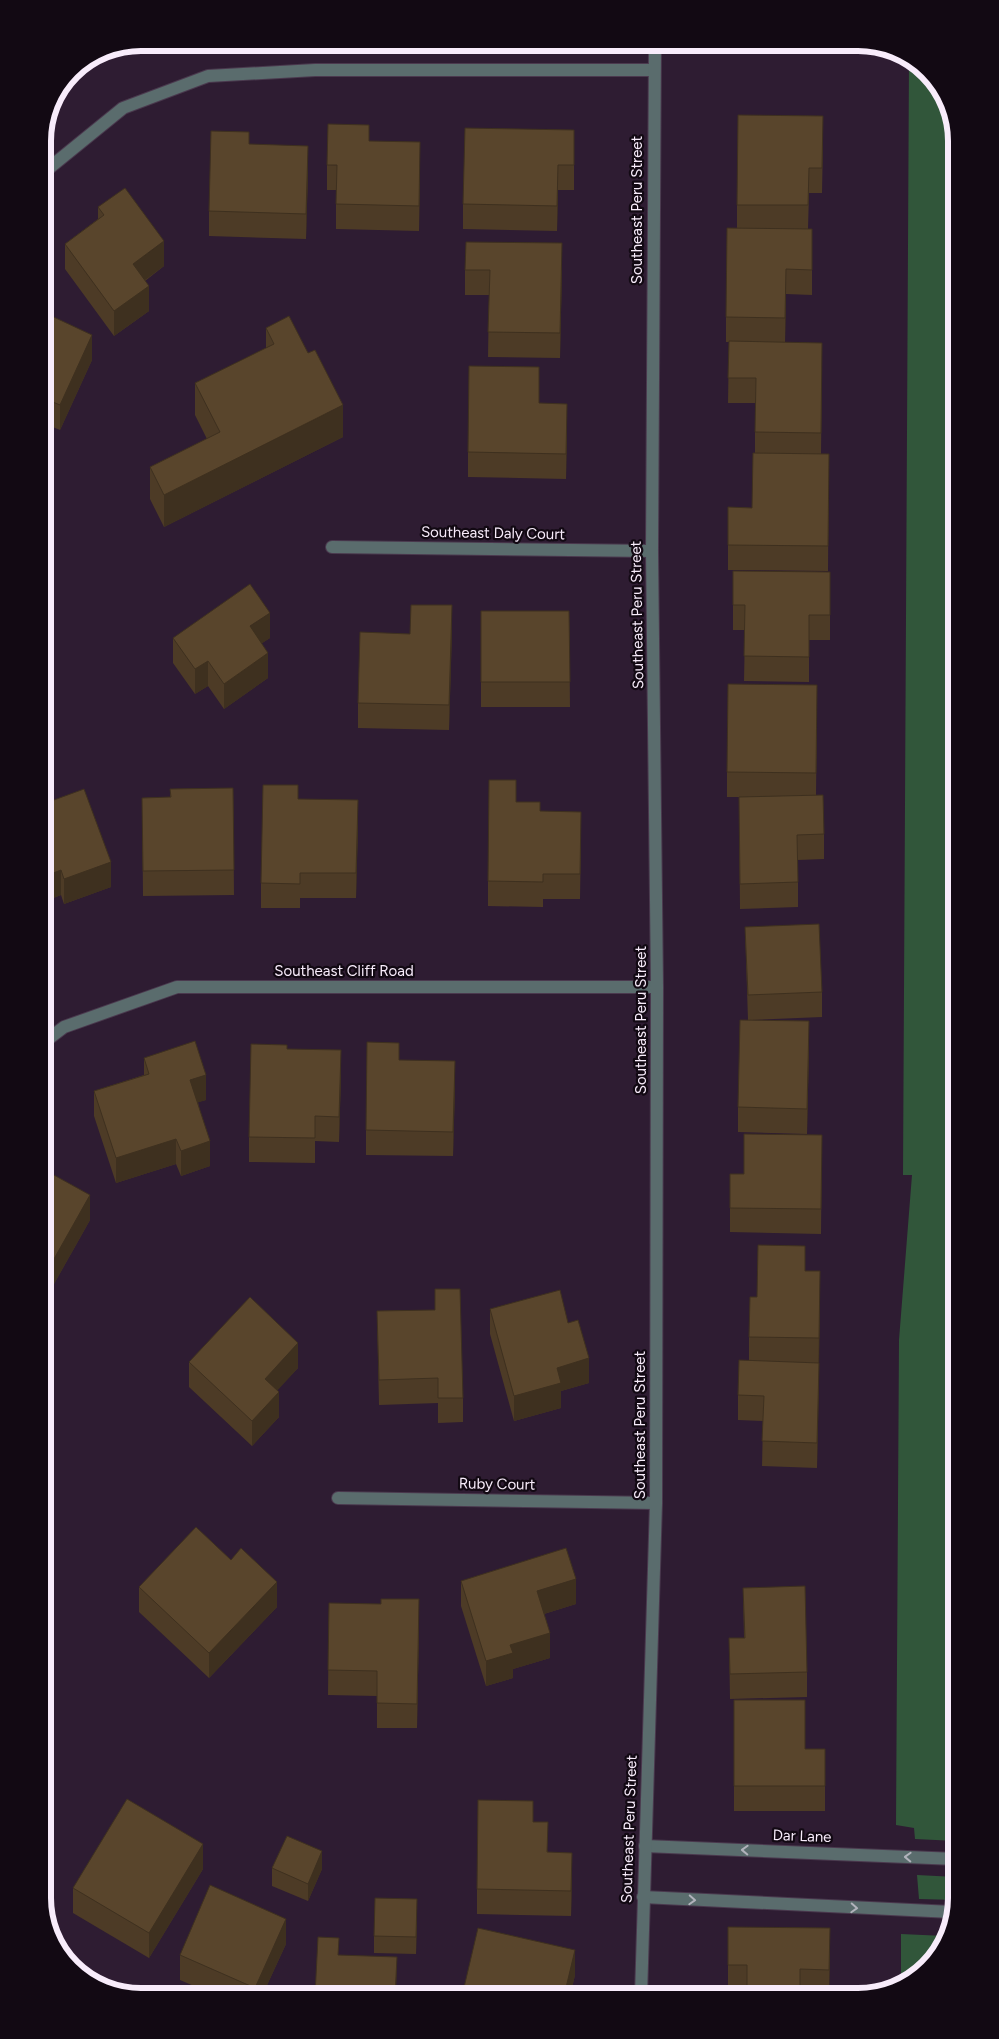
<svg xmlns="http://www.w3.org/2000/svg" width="999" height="2039" font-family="Figtree,sans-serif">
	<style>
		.forest { fill: #31563a }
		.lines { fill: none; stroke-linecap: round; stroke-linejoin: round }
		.minor-casing { stroke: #4a394e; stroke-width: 14 }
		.minor { stroke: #5a6c6d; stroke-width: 12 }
		.wall { fill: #4d3b26 }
		.shaded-wall { fill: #3e301f }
		.building { fill: #59452c; stroke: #3e301f }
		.oneway { stroke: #b1b2bb }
		.labels { text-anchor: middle; stroke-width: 4.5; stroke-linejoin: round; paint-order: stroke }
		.street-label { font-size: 15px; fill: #f8ecfb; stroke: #120913 }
		.rim { fill: none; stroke: #f8ecfb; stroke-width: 6 }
	</style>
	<rect width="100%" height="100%" fill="#2e1c32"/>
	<!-- forest -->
	<g class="forest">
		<path d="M909,59L918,63L949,104L956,141V1841L915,1839L914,1828L896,1825L899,1340L912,1175H903Z"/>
		<path d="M917,1875L956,1877V1900L919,1899Z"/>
		<path d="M901,1934L945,1936L940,1953L901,1985Z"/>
	</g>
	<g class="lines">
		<!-- minor casing -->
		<g class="minor-casing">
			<g id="minor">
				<path d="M43,173L123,108L208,76L315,70H654"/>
				<path d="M332,547L652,551"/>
				<path d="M43,1043L64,1027L177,987H657"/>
				<path d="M338,1498L656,1503"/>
				<path d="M645,1846L956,1859"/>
				<path d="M643,1897L952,1912"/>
				<path d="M641,1996L656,1503L657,987L652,551L655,43"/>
			</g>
		</g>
		<!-- minor -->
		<use href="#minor" class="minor"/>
	</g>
	<!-- wall -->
	<g class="wall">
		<path d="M574,130V190H558L557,231L463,229V204Z"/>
		<path d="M823,141L822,193H809L808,229H812V295L786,294L785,342L822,368L821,454H829L828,571L728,570V507L752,508L755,453V403H728L729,342H726V317L737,228V205Z"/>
		<path d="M249,144L308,171L306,239L209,236V211Z"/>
		<path d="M327,165L420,167L419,231L336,229V190H327Z"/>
		<path d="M98,207L164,266L145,281L149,311L114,336L65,269V244L98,219Z"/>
		<path d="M562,268L560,358L488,357L489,295H465V270Z"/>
		<path d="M43,312L92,360L60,430L43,423Z"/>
		<path d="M266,328L343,437L164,527L150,499V467L207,439L195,415V383L266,348Z"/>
		<path d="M567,429L566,479L468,477V452Z"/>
		<path d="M733,571L830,572V640H809V682L744,681L745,630H733Z"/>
		<path d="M481,611H569L570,707H481Z"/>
		<path d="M452,630L449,730L358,728V703L410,634Z"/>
		<path d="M173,638H270L262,643L268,678L224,709L208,686L195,694L173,663Z"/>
		<path d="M817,710L816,795L824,834V859L798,860V907L740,909L739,797H727V772Z"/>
		<path d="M233,788L234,895L143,896L142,798L170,797V789Z"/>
		<path d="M298,799L358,825L356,898H300V908H261V883Z"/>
		<path d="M516,802L540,811L581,837L580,899H543V907L488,906V881Z"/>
		<path d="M43,804L111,887L64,904L61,895L43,902Z"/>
		<path d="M745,927L822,992V1017L752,1020L809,1046L807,1134L738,1132V1107L748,1020Z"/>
		<path d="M287,1049L341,1075L339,1142L315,1141V1163L249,1162V1137Z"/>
		<path d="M144,1058L206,1100L198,1102L210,1166L181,1176L176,1164L116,1183L94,1116V1091L144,1075Z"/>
		<path d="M399,1060L455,1086L453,1156L366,1155V1130Z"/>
		<path d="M822,1135L821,1234L730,1232V1174H744Z"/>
		<path d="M43,1169L90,1220L50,1291L43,1286Z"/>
		<path d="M805,1271L820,1296L817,1468L762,1466L763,1421L738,1420V1395L749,1360V1337L757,1297Z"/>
		<path d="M435,1289L463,1398V1422L438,1423V1403L379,1405L377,1311L435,1310Z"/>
		<path d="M490,1309L568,1323L589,1383L561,1391V1408L514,1421L490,1334Z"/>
		<path d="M189,1362L298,1368L277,1390L279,1417L252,1446L189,1387Z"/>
		<path d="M461,1581L576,1604L544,1614L550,1658L513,1669V1678L486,1686L461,1606Z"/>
		<path d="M139,1587L277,1607L209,1678L139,1612Z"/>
		<path d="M743,1588L807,1672V1697L730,1699L729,1638H744Z"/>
		<path d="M329,1603L419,1624L417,1728H377V1696L328,1695Z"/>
		<path d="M734,1700L805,1749H825V1811H734Z"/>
		<path d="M533,1822L548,1852L572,1878L571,1916L477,1914V1889Z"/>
		<path d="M272,1868L322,1869L308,1901L272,1886Z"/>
		<path d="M203,1869L149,1958L73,1913V1888Z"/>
		<path d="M417,1916L416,1954L374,1953V1936Z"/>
		<path d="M728,1927L830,1953L829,1995L800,1994L747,1990H728Z"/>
		<path d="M286,1944L262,1996H217L180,1980V1955Z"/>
		<path d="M575,1975L570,1996H462Z"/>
	</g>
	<!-- shaded-wall -->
	<g class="shaded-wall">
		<path d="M420,142V167L419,231V206Z"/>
		<path d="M308,146V171L306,239V214Z"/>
		<path d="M558,165V190L557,231V206Z"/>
		<path d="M164,241V266L133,289V264Z"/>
		<path d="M562,243V268L560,358V333Z"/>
		<path d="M786,269V294L785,343V318Z"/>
		<path d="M149,286V311L114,336V311Z"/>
		<path d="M92,335V360L60,430V405Z"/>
		<path d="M567,404V429L566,479V454Z"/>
		<path d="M343,405V437L164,527V495Z"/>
		<path d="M452,605V630L449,730V705Z"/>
		<path d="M270,613V638L250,651V626Z"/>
		<path d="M268,653V678L224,709V684Z"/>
		<path d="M208,661V686L195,694V669Z"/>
		<path d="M358,800V825L356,898V873Z"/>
		<path d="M111,862V887L64,904V879Z"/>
		<path d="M61,870V895L43,902V877Z"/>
		<path d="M809,1021V1046L807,1134V1109Z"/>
		<path d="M341,1050V1075L339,1142V1117Z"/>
		<path d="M455,1061V1086L453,1156V1132Z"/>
		<path d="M206,1075V1100L190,1105V1080Z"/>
		<path d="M176,1139V1164L116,1183V1158Z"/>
		<path d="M210,1141V1166L181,1176V1151Z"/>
		<path d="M90,1195V1220L50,1291V1266Z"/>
		<path d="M820,1271L819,1388L817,1468V1443Z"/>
		<path d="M298,1343V1368L265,1404V1379Z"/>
		<path d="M589,1358V1383L561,1391V1408L514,1421V1396L557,1368Z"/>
		<path d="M279,1392V1417L252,1446V1421Z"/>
		<path d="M576,1579V1604L537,1616V1591Z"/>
		<path d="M277,1582V1607L209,1678V1653Z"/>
		<path d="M419,1599V1624L417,1728V1704Z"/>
		<path d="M550,1633V1658L513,1669V1678L486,1686V1661L510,1645Z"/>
		<path d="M203,1844V1869L149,1958V1933Z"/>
		<path d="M322,1851V1869L308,1901V1884Z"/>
		<path d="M572,1853V1878L571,1916V1891Z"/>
		<path d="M417,1899V1916L416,1954V1937Z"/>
		<path d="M286,1919V1944L262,1996H255V1988Z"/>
		<path d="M830,1928V1953L829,1995V1970Z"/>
		<path d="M575,1950V1975L570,1996H564Z"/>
		<path d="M397,1957L396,1996H395Z"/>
	</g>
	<!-- building -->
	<g class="building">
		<path d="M738,115L823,116L822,168H809L808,205H737Z"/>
		<path d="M328,124L369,125V141L420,142L419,206L336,204L337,165H327Z"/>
		<path d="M465,128L574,130V165H558L557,206L463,204Z"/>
		<path d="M211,131L249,132V144L308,146L306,214L209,211Z"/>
		<path d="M125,188L164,241L133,264L149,286L114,311L65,244L104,215L98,207Z"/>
		<path d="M727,228L812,229V270L786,269L785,318L726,317Z"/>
		<path d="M466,242L562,243L560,333L488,332L490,270H465Z"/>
		<path d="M43,312L92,335L60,405L43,398Z"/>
		<path d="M289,316L308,353L315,350L343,405L164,495L150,467L220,432L195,383L274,344L266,328Z"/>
		<path d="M729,341L822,343L821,433L755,432L756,378H728Z"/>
		<path d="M469,366L539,367V403L567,404L566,454L468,452Z"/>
		<path d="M753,453L829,454L828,546L728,545V507L752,508Z"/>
		<path d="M733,571L830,572V615H809V657L744,656L745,605H733Z"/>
		<path d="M250,584L270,613L250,626L268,653L224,684L208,661L195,669L173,638Z"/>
		<path d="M411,605H452L449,705L358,703L360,632L410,634Z"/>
		<path d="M481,611H569L570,682H481Z"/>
		<path d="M728,684L817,685L816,773L727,772Z"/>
		<path d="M489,780H516V802H540V811L581,812L580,874H543V882L488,881Z"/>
		<path d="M263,785H298V799L358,800L356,873H300V884L261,883Z"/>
		<path d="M233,788L234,870L143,871L142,798L171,797L170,789Z"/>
		<path d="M84,789L111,862L64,879L61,870L43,877V804Z"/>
		<path d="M823,795L824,834L797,835L798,882L740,884L739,797Z"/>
		<path d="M819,924L822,992L748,995L745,927Z"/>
		<path d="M740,1020L809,1021L807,1109L738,1107Z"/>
		<path d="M195,1041L206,1075L190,1080L210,1141L181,1151L176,1139L116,1158L94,1091L149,1074L144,1058Z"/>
		<path d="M367,1042L399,1043V1060L455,1061L453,1132L366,1130Z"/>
		<path d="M251,1044L287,1045V1049L341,1050L339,1117L315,1116V1138L249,1137Z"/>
		<path d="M744,1134L822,1135L821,1209L730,1208V1174H744Z"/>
		<path d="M43,1169L90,1195L50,1266L43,1261Z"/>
		<path d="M758,1245L805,1246V1271H820L819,1338L749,1337L750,1297H757Z"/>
		<path d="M435,1289H460L463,1398H438V1378L379,1380L377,1311L435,1310Z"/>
		<path d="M560,1290L568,1323L578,1320L589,1358L557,1368L561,1383L514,1396L490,1309Z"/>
		<path d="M250,1297L298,1343L265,1379L279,1392L252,1421L189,1362Z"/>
		<path d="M739,1360L819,1363L817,1443L762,1441L764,1396L738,1395Z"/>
		<path d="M196,1527L231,1560L241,1548L277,1582L209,1653L139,1587Z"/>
		<path d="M566,1548L576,1579L537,1591L550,1633L510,1645L513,1653L486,1661L461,1581Z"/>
		<path d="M805,1586L807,1672L730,1674L729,1638H745L743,1588Z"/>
		<path d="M381,1599H419L417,1704L377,1703V1671L328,1670L329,1603L381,1604Z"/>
		<path d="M734,1700H805V1749H825V1786H734Z"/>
		<path d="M127,1799L203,1844L149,1933L73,1888Z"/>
		<path d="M478,1800L533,1801V1822H548L547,1852L572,1853L571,1891L477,1889Z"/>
		<path d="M287,1836L322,1851L308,1884L272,1868Z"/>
		<path d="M210,1885L286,1919L255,1988L180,1955Z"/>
		<path d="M375,1898L417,1899L416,1937L374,1936Z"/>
		<path d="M728,1927L830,1928L829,1970L800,1969V1996H747V1965H728Z"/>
		<path d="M478,1928L575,1950L564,1996H548L531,1993L530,1996H462Z"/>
		<path d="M318,1937L339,1938L338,1955L397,1957L395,1996H315Z"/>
	</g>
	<!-- one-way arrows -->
	<defs><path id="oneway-chevron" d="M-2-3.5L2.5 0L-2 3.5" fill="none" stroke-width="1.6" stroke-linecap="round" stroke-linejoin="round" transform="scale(1.25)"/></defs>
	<g class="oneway">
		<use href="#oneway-chevron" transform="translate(745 1850) rotate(-178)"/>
		<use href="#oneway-chevron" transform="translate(908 1857) rotate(-178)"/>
		<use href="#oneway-chevron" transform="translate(692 1900) rotate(3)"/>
		<use href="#oneway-chevron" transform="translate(854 1908) rotate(3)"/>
	</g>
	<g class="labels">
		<!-- street labels -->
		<g class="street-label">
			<text transform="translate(637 210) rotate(-90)" y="5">Southeast Peru Street</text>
			<text transform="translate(493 533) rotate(1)" y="5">Southeast Daly Court</text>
			<text transform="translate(637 615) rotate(-91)" y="5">Southeast Peru Street</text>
			<text x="344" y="976">Southeast Cliff Road</text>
			<text transform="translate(641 1020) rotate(-90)" y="5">Southeast Peru Street</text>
			<text transform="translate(640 1425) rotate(-90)" y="5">Southeast Peru Street</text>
			<text transform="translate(497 1484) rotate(1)" y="5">Ruby Court</text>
			<text transform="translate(629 1829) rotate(-88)" y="5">Southeast Peru Street</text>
			<text transform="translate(802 1836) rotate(2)" y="5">Dar Lane</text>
		</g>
	</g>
	<!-- crop -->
	<path d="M0 0H999V2039H0ZM141 51H858A90 90 0 0 1 948 141V1898A90 90 0 0 1 858 1988H141A90 90 0 0 1 51 1898V141A90 90 0 0 1 141 51Z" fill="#120913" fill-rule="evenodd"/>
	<path class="rim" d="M141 51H858A90 90 0 0 1 948 141V1898A90 90 0 0 1 858 1988H141A90 90 0 0 1 51 1898V141A90 90 0 0 1 141 51Z"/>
</svg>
